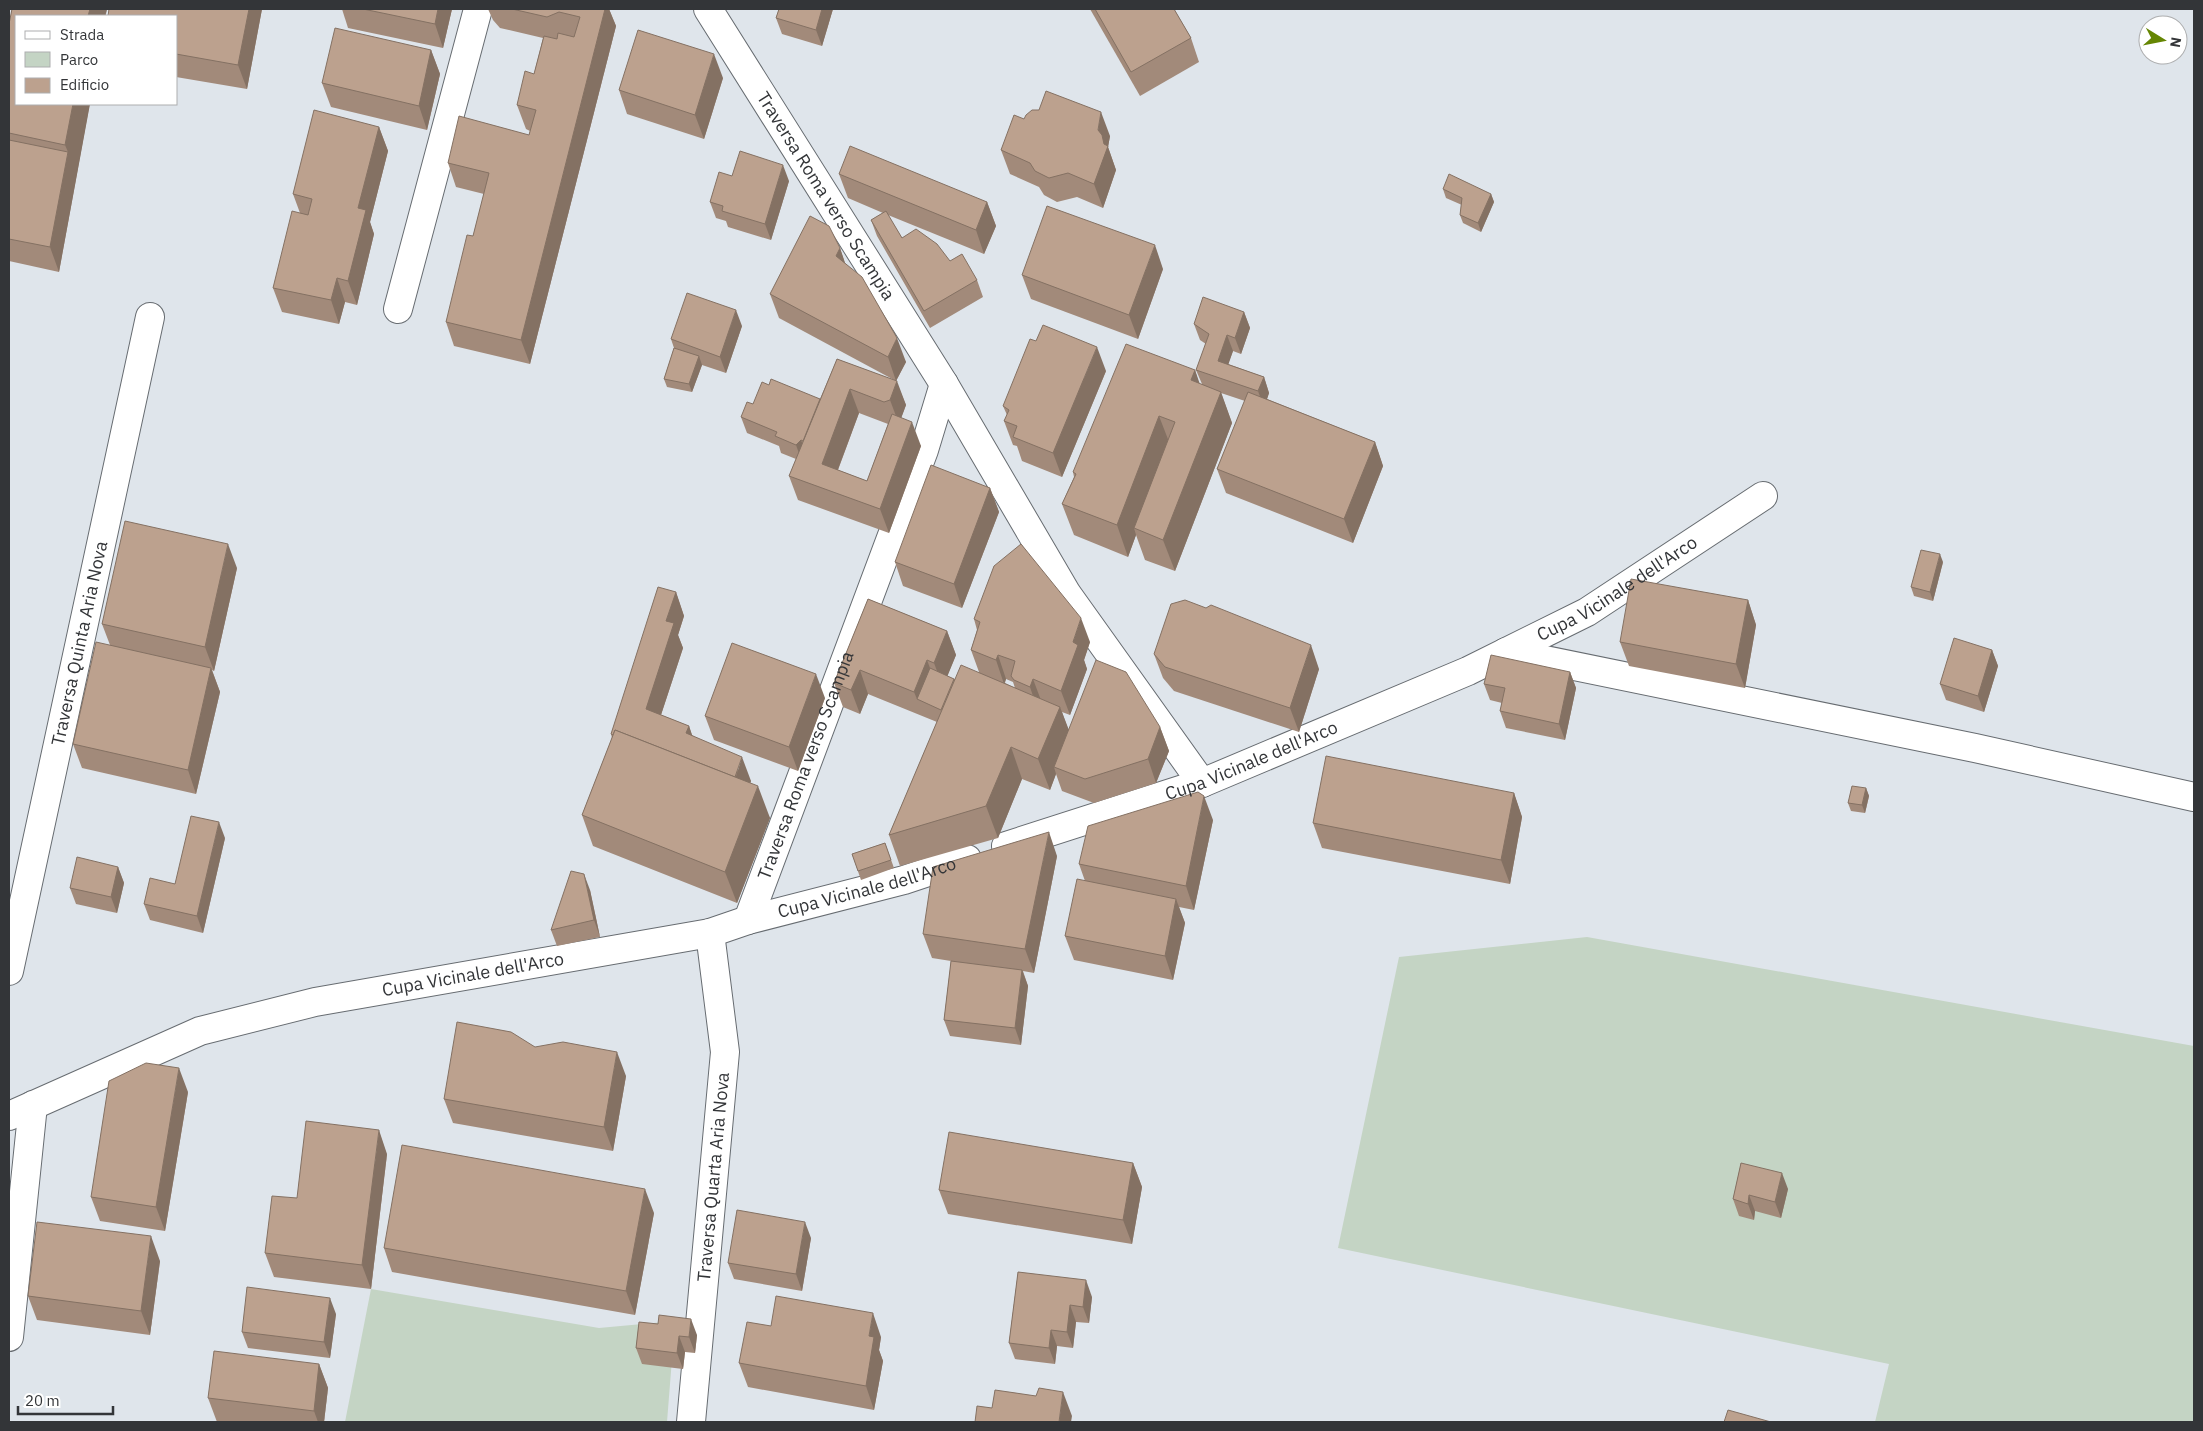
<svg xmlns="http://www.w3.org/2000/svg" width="2203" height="1431" font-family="'IBM Plex Sans',sans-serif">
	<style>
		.green { fill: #c4d4c4 }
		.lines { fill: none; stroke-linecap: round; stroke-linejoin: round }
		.minor-casing { stroke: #676c71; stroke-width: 30 }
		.minor { stroke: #fff; stroke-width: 28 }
		.wall { fill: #a28a7a; fill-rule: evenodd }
		.shaded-wall { fill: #847163 }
		.building { fill: #bca18e; stroke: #847163 }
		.labels { text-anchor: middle; stroke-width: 4; stroke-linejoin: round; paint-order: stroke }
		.street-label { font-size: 18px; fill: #333538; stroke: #fff }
	</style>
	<rect width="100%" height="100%" fill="#dfe5eb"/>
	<!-- green -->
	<g class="green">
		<path d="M1587,937L2194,1046V1422H1875L1889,1364L1338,1248L1399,957Z"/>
		<path d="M371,1289L599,1328L675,1321L667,1422H345Z"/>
	</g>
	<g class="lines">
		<!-- minor casing -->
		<g class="minor-casing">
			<g id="minor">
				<path id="s1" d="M708,9L944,384L1067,594L1202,783"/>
				<path d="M398,309L478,9"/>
				<path d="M1506,652L1975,748L2194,797"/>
				<path id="s2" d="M1006,846L1202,783L1468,671L1587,612L1763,496"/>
				<path id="s3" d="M748,920L924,450L944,384"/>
				<path id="s4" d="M9,971L150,317"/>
				<path id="s5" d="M9,1116L200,1031L315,1002L710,933L748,920L904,880L967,859"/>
				<path d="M9,1337L33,1105"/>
				<path id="s6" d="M691,1422L725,1052L710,933"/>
			</g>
		</g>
		<!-- minor -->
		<use href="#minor" class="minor"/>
	</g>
	<!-- wall -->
	<g class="wall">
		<path d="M12,9H107L59,272L9,261V24Z"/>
		<path d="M262,9L247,89L176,77V16Z"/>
		<path d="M342,9H452L443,48L348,28Z"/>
		<path d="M488,9H609L616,26L530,364L454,346L446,322L473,236L484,194L456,187L448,163L529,135L530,131L526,129L517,105L534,74L543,38L500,28L493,20Z"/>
		<path d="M779,9H833L822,46L782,34L776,18Z"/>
		<path d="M1090,9H1174L1191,38L1199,62L1140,96Z"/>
		<path d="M431,50L440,74L427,130L331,107L322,83Z"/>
		<path d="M723,78L704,139L627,114L619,90Z"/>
		<path d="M1024,119L1110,136L1108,147L1116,170L1103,208L1077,197L1057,202L1044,195L1039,187L1010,174L1001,150Z"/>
		<path d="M379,127L388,151L370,222L374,234L357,305L345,302L339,324L282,312L273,288L300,213L293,194Z"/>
		<path d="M839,174L987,202L996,226L984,254L888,215L902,238L950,261L977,280L983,297L930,328L877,236L871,220L883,213L848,198Z"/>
		<path d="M732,176L789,181L771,240L728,227L726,221L716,218L710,202Z"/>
		<path d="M1443,189L1491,194L1494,202L1481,232L1463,223L1460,215L1462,205L1446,198Z"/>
		<path d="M840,248L845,263L906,362L896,381L906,405L901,418L921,446L889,533L798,500L789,476L796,459L781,453L779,446L747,433L741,417L753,404L769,385L820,399L837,359L896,381L779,318L770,294ZM859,413L888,424L867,481L838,470Z"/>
		<path d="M1163,269L1138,339L1031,299L1022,275Z"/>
		<path d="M1244,312L1250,328L1241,354L1233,351L1228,364L1264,377L1269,393L1267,399L1375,442L1383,466L1353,543L1226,493L1217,469L1245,401L1221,393L1232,423L1175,571L1145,560L1136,535L1128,557L1074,535L1062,504L1074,477L1073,472L1195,370L1199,384H1202L1196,370L1206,344L1200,340L1194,324Z"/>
		<path d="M742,326L726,373L702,365L692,392L667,387L664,379L674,348L671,339Z"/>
		<path d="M1106,371L1062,477L1022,461L1017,446L1013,445L1004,421L1007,415L1003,406Z"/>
		<path d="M990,488L999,512L962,608L903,586L895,562Z"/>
		<path d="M1943,562L1933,601L1914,596L1911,587Z"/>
		<path d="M237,568L214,671L212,670L220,692L196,794L82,768L73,744L110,645L102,624Z"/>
		<path d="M676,592L684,616L678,635L683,648L661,715L689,726L692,735L751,781L750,783L770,818L737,903L593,846L582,815L612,738L611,734Z"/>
		<path d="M868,599L947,631L956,655L947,676L954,679L979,672L971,650L977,630L974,619L1090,642L1084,660L1087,669L1070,715L1062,712L1068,729L1160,727L1169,751L1156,783L1094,803L1062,791L1056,774L1050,790L1022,779L998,838L900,866L889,835L937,722L868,694L860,714L843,707L834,683ZM1006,679L1013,682L1015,688L1005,683Z"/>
		<path d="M1748,600L1756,625L1745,688L1629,666L1620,642Z"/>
		<path d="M1992,650L1998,666L1984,712L1946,700L1940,684Z"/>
		<path d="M1154,654L1319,669L1299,732L1174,691L1163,678Z"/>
		<path d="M1570,672L1576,688L1565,740L1506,728L1500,711L1502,703L1490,700L1484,684Z"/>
		<path d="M825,698L798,771L714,740L705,716Z"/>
		<path d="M1866,788L1869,796L1865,813L1851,811L1848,803Z"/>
		<path d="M1514,793L1522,817L1510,884L1322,848L1313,823Z"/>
		<path d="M1213,820L1194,910L1179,907L1185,923L1173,980L1074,960L1065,936L1085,881L1079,864Z"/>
		<path d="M225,838L203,933L150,920L144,904L175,884Z"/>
		<path d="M885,843L894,868L861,880L852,854Z"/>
		<path d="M1057,856L1034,973L1023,971L1028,986L1021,1045L950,1036L944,1020L951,961L932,958L923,934Z"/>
		<path d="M118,867L124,883L117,913L76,904L70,888Z"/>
		<path d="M590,890L600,937L557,946L551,930Z"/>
		<path d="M535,1047L626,1076L613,1151L453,1123L444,1099Z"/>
		<path d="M188,1092L165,1231L100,1221L91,1197Z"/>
		<path d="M387,1154L371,1289L274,1277L265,1253Z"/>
		<path d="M1133,1163L1142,1187L1132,1244L948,1214L939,1190Z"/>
		<path d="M1741,1163L1788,1189L1781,1218L1755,1211L1754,1220L1739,1216L1733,1199Z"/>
		<path d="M654,1213L635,1315L392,1272L384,1248Z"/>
		<path d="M811,1238L802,1291L734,1279L728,1263Z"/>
		<path d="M160,1261L150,1335L37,1320L28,1296Z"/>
		<path d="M1018,1272L1092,1297L1089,1323L1076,1322L1073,1348L1057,1346L1055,1364L1015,1359L1009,1343Z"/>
		<path d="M336,1314L330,1358L248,1348L242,1332Z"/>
		<path d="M639,1322L697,1335L695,1353L685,1352L683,1369L642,1364L636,1348Z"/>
		<path d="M771,1326L881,1337L879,1350L883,1361L874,1410L748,1387L739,1363Z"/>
		<path d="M319,1364L328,1388L324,1422H217L208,1398Z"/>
	</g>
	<!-- shaded-wall -->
	<g class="shaded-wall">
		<path d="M90,9H107L105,16H88Z"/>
		<path d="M249,9H262L247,89L238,65Z"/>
		<path d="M438,9H452L443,48L435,24Z"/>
		<path d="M605,9H609L616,26L530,364L521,340Z"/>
		<path d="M822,9H833L822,46L816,30Z"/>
		<path d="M431,50L440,74L427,130L419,106Z"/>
		<path d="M714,54L723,78L704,139L695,115Z"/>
		<path d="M73,104H90L59,272L50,247L68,152L65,145Z"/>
		<path d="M1101,112L1110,136L1108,147L1116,170L1103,208L1094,184L1098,130Z"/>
		<path d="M379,127L388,151L370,222L374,234L357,305L348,281L358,208Z"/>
		<path d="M783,165L789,181L771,240L765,224Z"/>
		<path d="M1491,194L1494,202L1481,232L1478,223Z"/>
		<path d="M987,202L996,226L984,254L976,230Z"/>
		<path d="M1155,245L1163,269L1138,339L1129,315Z"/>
		<path d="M840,248L848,272L836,256Z"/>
		<path d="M337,278L345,302L339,324L331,300Z"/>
		<path d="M736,310L742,326L726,373L720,357Z"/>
		<path d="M1244,312L1250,328L1241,354L1235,338Z"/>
		<path d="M1227,335L1233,351L1224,377L1218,361Z"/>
		<path d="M897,338L906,362L896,381L888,357Z"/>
		<path d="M1097,347L1106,371L1062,477L1053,453Z"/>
		<path d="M699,356L702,365L692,392L689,384Z"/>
		<path d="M1195,370L1206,402L1191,380Z"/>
		<path d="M1264,377L1269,393L1264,408L1258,391Z"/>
		<path d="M897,381L906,405L899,424L890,400Z"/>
		<path d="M850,389L859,413L831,488L822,464Z"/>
		<path d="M1221,392L1232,423L1175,571L1163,540Z"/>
		<path d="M1159,416L1171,447L1134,528L1136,535L1128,557L1117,525Z"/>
		<path d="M912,422L921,446L889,533L880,509Z"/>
		<path d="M801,440L807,456L802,462L796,445Z"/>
		<path d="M1375,442L1383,466L1353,543L1344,519Z"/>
		<path d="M990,488L999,512L962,608L954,584Z"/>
		<path d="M228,544L237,568L214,671L205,647Z"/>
		<path d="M1940,554L1943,562L1933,601L1930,592Z"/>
		<path d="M676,592L684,616L678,635L683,648L655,733L646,709L666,621Z"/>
		<path d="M1748,600L1756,625L1745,688L1736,664Z"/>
		<path d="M1081,618L1090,642L1084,660L1087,669L1070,715L1061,691L1073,642Z"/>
		<path d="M947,631L956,655L943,687L934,663Z"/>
		<path d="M1311,645L1319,669L1299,732L1290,708Z"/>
		<path d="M1992,650L1998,666L1984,712L1978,696Z"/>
		<path d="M998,655L1006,679L1004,684L996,660Z"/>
		<path d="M927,660L936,684L917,699L914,692Z"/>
		<path d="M211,668L220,692L196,794L188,770Z"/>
		<path d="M860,670L868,694L860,714L851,690Z"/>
		<path d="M1570,672L1576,688L1565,740L1559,724Z"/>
		<path d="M816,674L825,698L798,771L789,747Z"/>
		<path d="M1033,679L1042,703L1038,711L1030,687Z"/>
		<path d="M1060,707L1072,738L1054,767L1056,774L1050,790L1038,759Z"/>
		<path d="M689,726L697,750L686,733Z"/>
		<path d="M1160,727L1169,751L1156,783L1148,759Z"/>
		<path d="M1011,747L1022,779L998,838L986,806Z"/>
		<path d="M742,757L751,781L742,807L734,783Z"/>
		<path d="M758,786L770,818L737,903L725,872Z"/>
		<path d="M1866,788L1869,796L1865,813L1862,805Z"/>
		<path d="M1514,793L1522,817L1510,884L1501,860Z"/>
		<path d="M1204,796L1213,820L1194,910L1186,886Z"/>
		<path d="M219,822L225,838L203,933L197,916Z"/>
		<path d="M1049,832L1057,856L1034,973L1025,949Z"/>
		<path d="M118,867L124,883L117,913L111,897Z"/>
		<path d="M584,874L590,890L600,937L594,920Z"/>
		<path d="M1176,899L1185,923L1173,980L1165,956Z"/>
		<path d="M1022,970L1028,986L1021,1045L1015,1028Z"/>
		<path d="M617,1052L626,1076L613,1151L604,1127Z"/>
		<path d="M179,1068L188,1092L165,1231L156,1207Z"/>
		<path d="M379,1130L387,1154L371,1289L362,1265Z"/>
		<path d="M1133,1163L1142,1187L1132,1244L1123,1220Z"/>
		<path d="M1782,1173L1788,1189L1781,1218L1775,1202Z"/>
		<path d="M645,1189L654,1213L635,1315L626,1291Z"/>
		<path d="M1749,1195L1755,1211L1754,1220L1748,1204Z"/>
		<path d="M805,1222L811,1238L802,1291L796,1274Z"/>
		<path d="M151,1236L160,1261L150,1335L141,1311Z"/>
		<path d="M1086,1280L1092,1297L1089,1323L1083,1307Z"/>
		<path d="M330,1298L336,1314L330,1358L324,1342Z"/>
		<path d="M1070,1305L1076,1322L1073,1348L1067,1332Z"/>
		<path d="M873,1313L881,1337L879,1350L883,1361L874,1410L866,1386L869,1336Z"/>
		<path d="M691,1319L697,1335L695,1353L689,1337Z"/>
		<path d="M1051,1330L1057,1346L1055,1364L1049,1348Z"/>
		<path d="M679,1336L685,1352L683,1369L677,1353Z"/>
		<path d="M319,1364L328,1388L324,1422H318L314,1411Z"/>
		<path d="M1063,1392L1072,1416L1071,1422H1059Z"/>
	</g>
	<!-- building -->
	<g class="building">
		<path d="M12,9H90L88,16H16V104H73L65,145L9,133V24Z"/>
		<path d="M109,9H249L238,65L176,54V16H108Z"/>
		<path d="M363,9H438L435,24Z"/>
		<path d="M512,9H605L521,340L446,322L467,235L473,236L489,173L448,163L459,116L529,135L536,110L517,105L525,71L534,74L544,36L557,39L558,33L574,37L580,17L559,12L547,17Z"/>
		<path d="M779,9H822L816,30L776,18Z"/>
		<path d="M1095,9H1174L1191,38L1131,72Z"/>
		<path d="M335,28L431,50L419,106L322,83Z"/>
		<path d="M638,30L714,54L695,115L619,90Z"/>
		<path d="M1046,91L1101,112L1098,130L1102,135L1104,144L1108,146L1094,184L1068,173L1049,178L1035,171L1030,163L1001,150L1014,115L1024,119L1026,115L1032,110H1039Z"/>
		<path d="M314,110L379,127L358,208L366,210L348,281L337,278L331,300L273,288L292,211L308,215L312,199L293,194Z"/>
		<path d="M9,140L68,152L50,247L9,239Z"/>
		<path d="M850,146L987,202L976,230L839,174Z"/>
		<path d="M740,151L783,165L765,224L722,211L723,206L710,202L719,172L732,176Z"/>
		<path d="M1449,174L1491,194L1478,223L1460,215L1462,198L1443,189Z"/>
		<path d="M1047,206L1155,245L1129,315L1022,275Z"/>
		<path d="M886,211L902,238L916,229L937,244L950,261L962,254L977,280L924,311L871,220Z"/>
		<path d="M810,216L829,226L840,248L836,256L862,277L897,338L888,357L770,294Z"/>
		<path d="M687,293L736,310L720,357L671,339Z"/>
		<path d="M1203,297L1244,312L1235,338L1227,335L1218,361L1264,377L1258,391L1196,370L1209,334L1194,324Z"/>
		<path d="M1043,325L1097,347L1053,453L1013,437L1017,426L1004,421L1009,410L1003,406L1030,339L1036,341Z"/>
		<path d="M1126,344L1195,370L1191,380L1221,392L1163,540L1134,528L1175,422L1159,416L1117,525L1062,504L1076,474L1073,472Z"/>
		<path d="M674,348L699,356L689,384L664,379Z"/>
		<path d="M837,359L897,381L890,400L884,402L850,389L822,464L867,481L892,414L912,422L880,509L789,476Z"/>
		<path d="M771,379L820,399L803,441L801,440L796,445L775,436L777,432L741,417L747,402L753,404L762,382L769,385Z"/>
		<path d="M1248,392L1375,442L1344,519L1217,469Z"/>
		<path d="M931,465L990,488L954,584L895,562Z"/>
		<path d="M125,521L228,544L205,647L102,624Z"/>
		<path d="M1021,544L1081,618L1073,642L1078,645L1061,691L1033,679L1030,687L1014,680L1011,676L1015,661L998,655L996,660L971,650L980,622L974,619L994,566Z"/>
		<path d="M1921,550L1940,554L1930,592L1911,587Z"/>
		<path d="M1631,579L1748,600L1736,664L1620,642Z"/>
		<path d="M658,587L676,592L666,621L674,623L646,709L689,726L686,733L742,757L735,777L615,730L613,735L611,734Z"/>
		<path d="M868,599L947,631L934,663L927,660L914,692L860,670L851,690L834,683Z"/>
		<path d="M1185,600L1206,608L1211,605L1311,645L1290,708L1165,667L1154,654L1171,604Z"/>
		<path d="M1954,638L1992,650L1978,696L1940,684Z"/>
		<path d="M96,642L211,668L188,770L73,744Z"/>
		<path d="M732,643L816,674L789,747L705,716Z"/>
		<path d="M1491,655L1570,672L1559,724L1500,711L1505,688L1484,684Z"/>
		<path d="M1096,660L1126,672L1160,727L1148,759L1085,779L1054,767Z"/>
		<path d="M961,665L1060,707L1038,759L1011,747L986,806L889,835Z"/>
		<path d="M930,668L954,679L941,710L917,699Z"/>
		<path d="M615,730L758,786L725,872L582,815Z"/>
		<path d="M1326,756L1514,793L1501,860L1313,823Z"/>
		<path d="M1852,786L1866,788L1862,805L1848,803Z"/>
		<path d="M1198,792L1204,796L1186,886L1079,864L1088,826Z"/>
		<path d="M191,816L219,822L197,916L144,904L150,878L175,884Z"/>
		<path d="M1049,832L1025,949L923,934L933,867Z"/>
		<path d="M885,843L891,860L858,871L852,854Z"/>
		<path d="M77,857L118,867L111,897L70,888Z"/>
		<path d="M571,871L584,874L594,920L551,930Z"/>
		<path d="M1077,879L1176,899L1165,956L1065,936Z"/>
		<path d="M951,961L1022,970L1015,1028L944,1020Z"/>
		<path d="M457,1022L511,1032L535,1047L563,1042L617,1052L604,1127L444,1099Z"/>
		<path d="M146,1063L179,1068L156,1207L91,1197L109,1081Z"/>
		<path d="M306,1121L379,1130L362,1265L265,1253L272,1196L297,1198Z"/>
		<path d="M949,1132L1133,1163L1123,1220L939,1190Z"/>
		<path d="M402,1145L645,1189L626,1291L384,1248Z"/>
		<path d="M1741,1163L1782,1173L1775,1202L1749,1195L1748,1204L1733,1199Z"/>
		<path d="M737,1210L805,1222L796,1274L728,1263Z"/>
		<path d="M37,1222L151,1236L141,1311L28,1296Z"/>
		<path d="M1018,1272L1086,1280L1083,1307L1070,1305L1067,1332L1051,1330L1049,1348L1009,1343Z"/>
		<path d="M247,1287L330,1298L324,1342L242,1332Z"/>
		<path d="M776,1296L873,1313L869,1336L874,1337L866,1386L739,1363L747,1322L771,1326Z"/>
		<path d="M659,1315L691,1319L689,1337L679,1336L677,1353L636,1348L639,1322L658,1324Z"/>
		<path d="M214,1351L319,1364L314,1411L208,1398Z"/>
		<path d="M1039,1388L1063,1392L1059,1422H975L977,1406L992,1408L995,1390L1036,1396Z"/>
		<path d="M1728,1410L1771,1422H1724Z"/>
	</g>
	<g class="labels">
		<!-- street labels -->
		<g class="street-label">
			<text dy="6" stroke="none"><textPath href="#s1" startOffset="221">Traversa Roma verso Scampia</textPath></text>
			<text dy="6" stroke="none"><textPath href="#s2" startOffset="665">Cupa Vicinale dell'Arco</textPath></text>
			<text dy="6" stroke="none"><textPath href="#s4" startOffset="335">Traversa Quinta Aria Nova</textPath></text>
			<text dy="6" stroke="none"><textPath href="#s2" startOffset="260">Cupa Vicinale dell'Arco</textPath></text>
			<text dy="6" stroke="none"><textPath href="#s3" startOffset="165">Traversa Roma verso Scampia</textPath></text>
			<text dy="6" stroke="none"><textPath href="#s5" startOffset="892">Cupa Vicinale dell'Arco</textPath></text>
			<text dy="6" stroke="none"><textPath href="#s5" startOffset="488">Cupa Vicinale dell'Arco</textPath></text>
			<text dy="6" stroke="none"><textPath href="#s6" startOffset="246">Traversa Quarta Aria Nova</textPath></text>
		</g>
	</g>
	<!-- border -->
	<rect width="2203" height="1431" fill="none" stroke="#333538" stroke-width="20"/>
	<!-- legend -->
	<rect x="15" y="15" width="162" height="90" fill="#ffffff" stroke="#adaeaf"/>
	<rect x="25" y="31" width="25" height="8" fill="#ffffff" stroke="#adaeaf"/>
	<text x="60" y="40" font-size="15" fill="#333538">Strada</text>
	<rect x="25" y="52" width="25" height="15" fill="#c4d4c4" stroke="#adaeaf"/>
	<text x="60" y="65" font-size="15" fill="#333538">Parco</text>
	<rect x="25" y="78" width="25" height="15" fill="#bca18e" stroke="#adaeaf"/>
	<text x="60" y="90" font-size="15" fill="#333538">Edificio</text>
	<!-- north arrow -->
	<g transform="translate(2163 40) rotate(100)"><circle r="24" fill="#ffffff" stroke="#adaeaf"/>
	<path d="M0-4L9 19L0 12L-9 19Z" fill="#658603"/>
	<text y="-8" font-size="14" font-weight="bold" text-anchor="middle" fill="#333538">N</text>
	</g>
	<!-- scale -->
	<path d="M18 1406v8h95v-8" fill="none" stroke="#333538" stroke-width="2.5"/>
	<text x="25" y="1406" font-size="15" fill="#333538" stroke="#ffffff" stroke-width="4" paint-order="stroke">20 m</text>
</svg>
